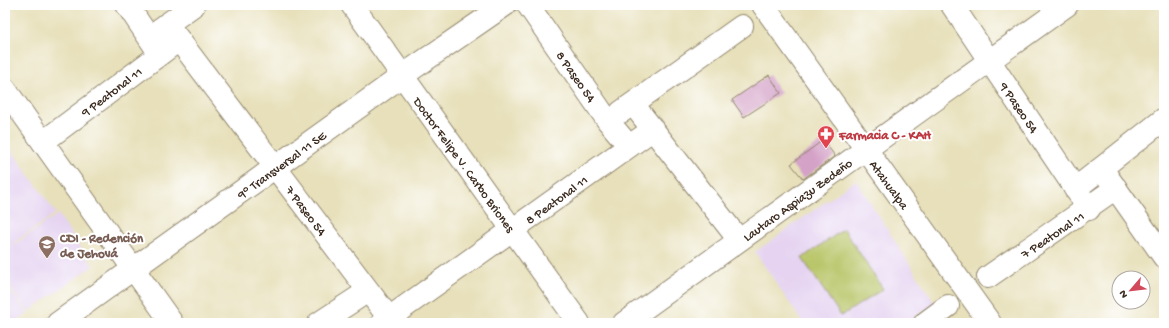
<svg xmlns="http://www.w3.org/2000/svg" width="1169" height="328" font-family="'Gochi Hand',sans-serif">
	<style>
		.built { fill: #e5d3f1 }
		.green { fill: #b8c466; stroke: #7a7742 }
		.building { fill: #d4a1c7 }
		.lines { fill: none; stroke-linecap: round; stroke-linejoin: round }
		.minor-casing { stroke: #91856c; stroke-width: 24 }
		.tertiary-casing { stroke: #91856c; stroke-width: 24 }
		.minor { stroke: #fff; stroke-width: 22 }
		.tertiary { stroke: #fff; stroke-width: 22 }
		.labels { text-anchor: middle; stroke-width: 4; stroke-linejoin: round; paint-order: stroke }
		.street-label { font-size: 13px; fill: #3b2a1e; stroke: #fff }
		.health-label { font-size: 13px; font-weight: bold; fill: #be3a42; stroke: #fff; text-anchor: start }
		.education-label { font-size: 13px; font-weight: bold; fill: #785e54; stroke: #fff; text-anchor: start }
	</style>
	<rect width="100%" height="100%" fill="#fff"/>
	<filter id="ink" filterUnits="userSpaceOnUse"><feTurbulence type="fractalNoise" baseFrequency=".025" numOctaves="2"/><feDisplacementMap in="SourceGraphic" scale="8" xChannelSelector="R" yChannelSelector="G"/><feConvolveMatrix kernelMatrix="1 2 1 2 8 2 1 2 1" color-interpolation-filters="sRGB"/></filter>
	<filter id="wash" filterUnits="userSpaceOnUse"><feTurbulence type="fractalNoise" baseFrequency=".012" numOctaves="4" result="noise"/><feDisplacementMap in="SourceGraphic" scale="16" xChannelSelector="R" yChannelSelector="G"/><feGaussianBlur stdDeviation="0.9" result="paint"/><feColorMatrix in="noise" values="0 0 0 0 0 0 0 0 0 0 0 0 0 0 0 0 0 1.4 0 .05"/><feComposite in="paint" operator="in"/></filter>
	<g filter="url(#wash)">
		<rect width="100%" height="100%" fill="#e7e0ba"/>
		<!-- built -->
		<g class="built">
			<path d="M5,141L56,213L5,249Z"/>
			<path d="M856,180L935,304L905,323H803L755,252Z"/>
			<path d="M58,214L93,266L28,312L5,280V251Z"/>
			<path d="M5,283L28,314L15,323H5Z"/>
		</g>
		<!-- green -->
		<path class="green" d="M844,229L883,289L841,316L802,258Z"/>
		<g id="blocks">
			<!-- building -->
			<g class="building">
				<path d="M769,75L781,93L744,117L732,100Z"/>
				<path d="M823,140L835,156L803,179L791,164Z"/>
			</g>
		</g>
	</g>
	<g filter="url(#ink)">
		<use href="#blocks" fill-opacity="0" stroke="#91856c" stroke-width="1"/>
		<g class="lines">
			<!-- minor casing -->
			<g class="minor-casing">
				<g id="minor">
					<path d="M127,5L160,54"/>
					<path d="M352,5L579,323"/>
					<path d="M528,5L608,121L629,146"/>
					<path d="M952,5L1089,209"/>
					<path d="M167,24L389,318"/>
					<path d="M156,32L194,5"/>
					<path d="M5,89L172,323"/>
					<path d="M633,104L739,240"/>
					<path d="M621,112L742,26"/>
					<path d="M43,142L179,40"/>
					<path d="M1107,176L1164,257"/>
					<path d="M1075,189L1164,119"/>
					<path d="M988,277L1116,188"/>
					<path d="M58,323L402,76L505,5"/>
					<path d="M319,323L368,291"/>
					<path d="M382,323L652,130"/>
					<path d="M624,323L1067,5"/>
					<path d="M925,323L948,306"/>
				</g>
			</g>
			<!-- tertiary casing -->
			<g class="tertiary-casing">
				<path id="tertiary" d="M763,5L990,323"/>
			</g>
			<!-- minor -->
			<use href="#minor" class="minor"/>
			<!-- tertiary -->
			<use href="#tertiary" class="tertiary"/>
		</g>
	</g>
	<!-- icons -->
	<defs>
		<g id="pharmacy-pin" transform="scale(0.9)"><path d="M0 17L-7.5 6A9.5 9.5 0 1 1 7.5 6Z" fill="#e0444e" stroke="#fff"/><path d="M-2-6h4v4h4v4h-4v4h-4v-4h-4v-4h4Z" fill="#fff"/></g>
		<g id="school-pin" transform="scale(0.9)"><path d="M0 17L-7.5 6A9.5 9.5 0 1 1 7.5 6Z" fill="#8d6e63" stroke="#fff"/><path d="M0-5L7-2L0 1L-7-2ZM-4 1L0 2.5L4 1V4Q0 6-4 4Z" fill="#fff"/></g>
	</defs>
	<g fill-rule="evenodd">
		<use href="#pharmacy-pin" x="826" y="134"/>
		<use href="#school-pin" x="47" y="244"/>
	</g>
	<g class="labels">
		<!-- street labels -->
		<g class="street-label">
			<text transform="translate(577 76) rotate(55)" y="5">8 Paseo 54</text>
			<text transform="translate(111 91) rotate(-37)" y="5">9 Peatonal 11</text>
			<text transform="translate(1020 107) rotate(56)" y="5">9 Paseo 54</text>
			<text transform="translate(281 164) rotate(-36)" y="5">9° Transversal 11 SE</text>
			<text transform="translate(465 164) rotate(54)" y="5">Doctor Felipe V. Carbo Briones</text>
			<text transform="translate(890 184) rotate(54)" y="5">Atahualpa</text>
			<text transform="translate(556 199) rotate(-36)" y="5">8 Peatonal 11</text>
			<text transform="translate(797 199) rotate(-36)" y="5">Lautaro Aspiazu Zedeño</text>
			<text transform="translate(307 210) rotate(53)" y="5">7 Paseo 54</text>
			<text transform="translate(1052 234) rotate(-34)" y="5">7 Peatonal 11</text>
		</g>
		<!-- health labels -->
		<g class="health-label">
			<text x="839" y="139">Farmacia C - KAH</text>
		</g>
		<!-- education labels -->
		<g class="education-label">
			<text x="60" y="242">CDI - Redención<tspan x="60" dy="15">de Jehová</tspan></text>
		</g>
	</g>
	<!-- margin -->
	<rect width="1169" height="328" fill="none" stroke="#fff" stroke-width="20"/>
	<!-- north arrow -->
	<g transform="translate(1131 290) rotate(242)"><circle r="19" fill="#ffffff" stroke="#b1aaa5"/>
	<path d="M0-3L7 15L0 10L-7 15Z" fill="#d1495b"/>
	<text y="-6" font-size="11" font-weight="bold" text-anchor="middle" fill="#3b2a1e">N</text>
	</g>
</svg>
